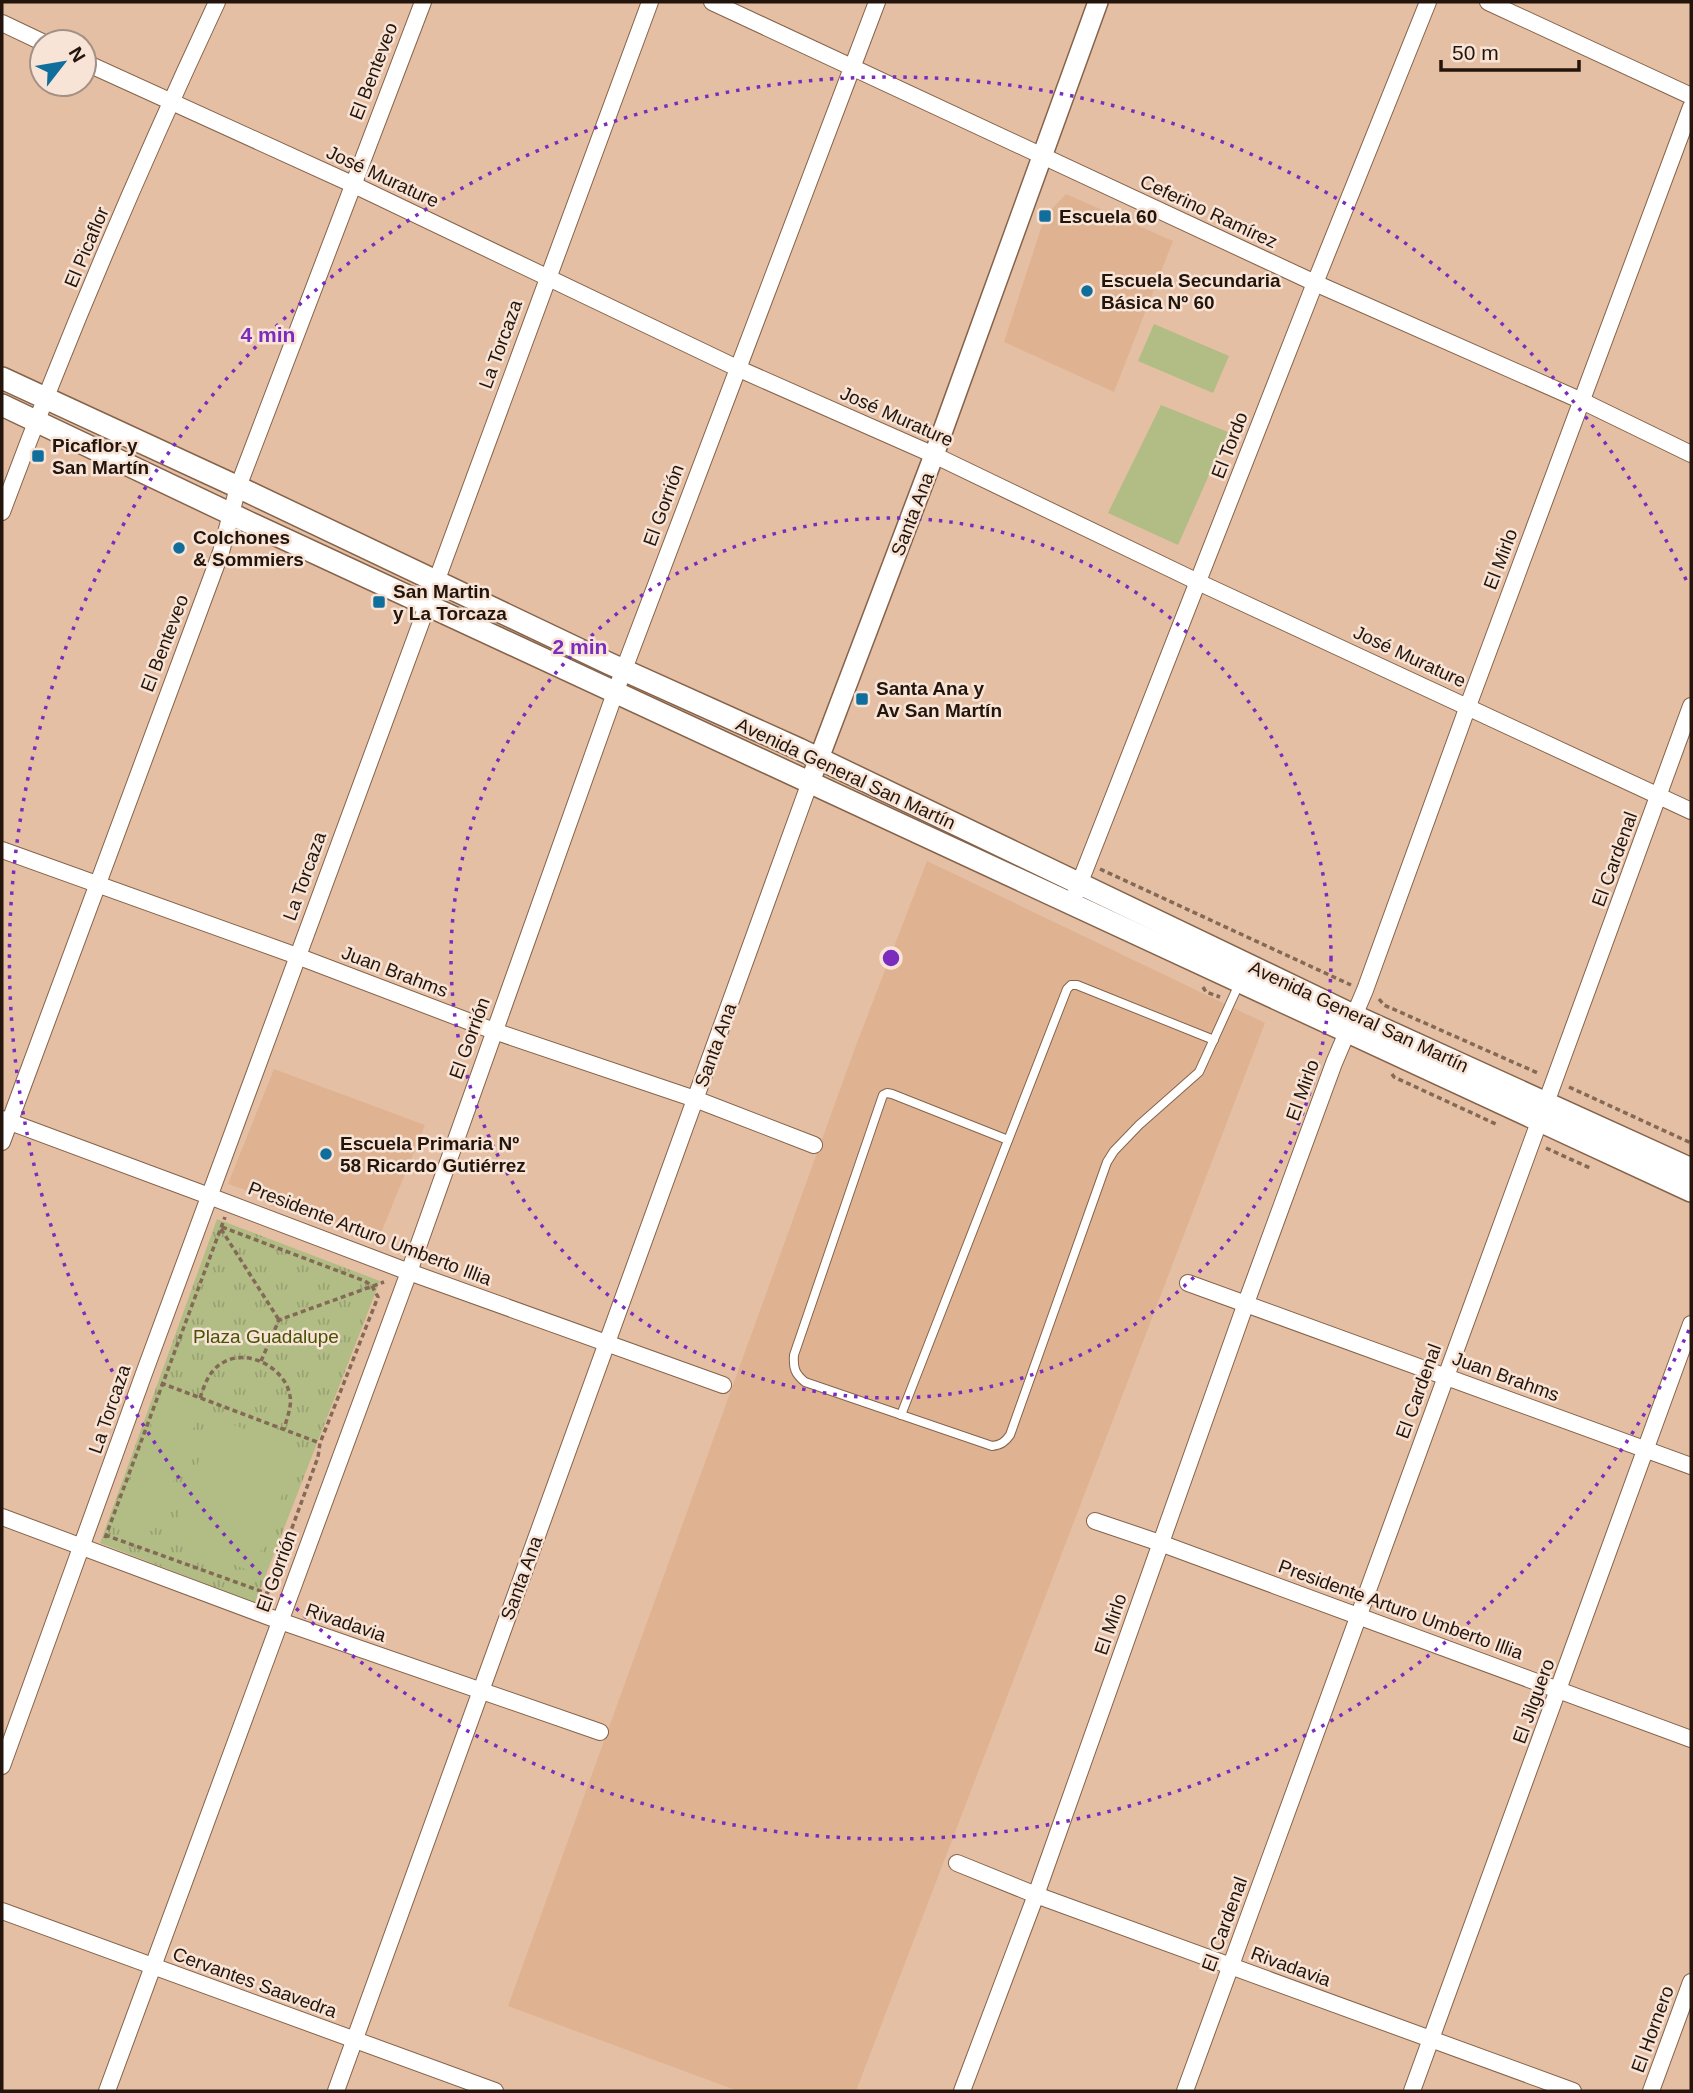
<svg xmlns="http://www.w3.org/2000/svg" width="1693" height="2093" font-family="Arial,sans-serif">
	<style>
		.built { fill: #dfb392 }
		.grass { fill: url(#grass-tufts) }
		.garden { fill: #b1bd85 }
		.lines { fill: none; stroke-linecap: round; stroke-linejoin: round }
		.service-casing { stroke: #85634a; stroke-width: 10 }
		.minor-casing { stroke: #85634a; stroke-width: 18 }
		.tertiary-casing { stroke: #85634a; stroke-width: 22 }
		.secondary-casing { stroke: #85634a; stroke-width: 24 }
		.path { stroke: #836956; stroke-width: 3.5; stroke-dasharray: 5 3.5; stroke-linecap: butt }
		.service { stroke: #fff; stroke-width: 8 }
		.minor { stroke: #fff; stroke-width: 16 }
		.tertiary { stroke: #fff; stroke-width: 19 }
		.secondary { stroke: #fff; stroke-width: 21 }
		.ring { fill: none; stroke: #7b2cbf; stroke-width: 3.5; stroke-dasharray: 3.5 7 }
		.poi-dot { fill: #106e9c; stroke: #f8e4d6; stroke-width: 2.5 }
		.labels { text-anchor: middle; stroke-width: 5; stroke-linejoin: round; paint-order: stroke }
		.street-label { font-size: 19px; fill: #23150b; stroke: #f8e4d6 }
		.poi-label { font-size: 19px; font-weight: bold; fill: #23150b; stroke: #f8e4d6; text-anchor: start }
		.park-label { font-size: 19px; fill: #475202; stroke: #f8e4d6 }
		.centre { fill: #7b2cbf; stroke: #f8e4d6; stroke-width: 3.5 }
		.ring-label { font-size: 21px; text-anchor: middle; font-weight: bold; fill: #7b2cbf; stroke: #f8e4d6; stroke-width: 5; stroke-linejoin: round; paint-order: stroke }
	</style>
	<defs>
		<pattern id="grass-tufts" width="24" height="20" patternUnits="userSpaceOnUse" patternTransform="scale(1.75)"><rect width="24" height="20" fill="#b1bd85"/><path d="M3 7l-1-3M5 7V3M7 7l1-3M15 17l-1-3M17 17v-4M19 17l1-3" fill="none" stroke="#98a272"/></pattern>
	</defs>
	<rect width="100%" height="100%" fill="#e5bfa3"/>
	<!-- built -->
	<g class="built">
		<path d="M1066,194L1173,241L1114,392L1004,342L1045,216Z"/>
		<path d="M927,861L1265,1023L856,2091H738L508,2006L855,1048Z"/>
		<path d="M274,1069L425,1125L379,1238L228,1184Z"/>
	</g>
	<!-- grass -->
	<path class="grass" d="M217,1219L380,1281L255,1603L100,1543Z"/>
	<!-- garden -->
	<g class="garden">
		<path d="M1154,324L1229,356L1213,393L1138,361Z"/>
		<path d="M1161,405L1228,432L1178,545L1108,513Z"/>
		<path d="M163,1396L200,1411L154,1532L116,1517Z"/>
		<path d="M215,1418L299,1450L253,1572L169,1540Z"/>
	</g>
	<g class="lines">
		<!-- service casing -->
		<g class="service-casing">
			<g id="service">
				<path d="M1008,1140L892,1094L887,1093L883,1095L794,1355C793,1368 795,1374 805,1382L992,1446C1001,1445 1005,1442 1010,1435L1107,1162L1114,1151L1139,1125L1199,1072L1239,984"/>
				<path d="M901,1415L1067,989L1071,985H1077L1214,1040"/>
			</g>
		</g>
		<!-- minor casing -->
		<g class="minor-casing">
			<g id="minor">
				<path d="M712,2L1315,283L1582,401L1691,454"/>
				<path d="M1488,2L1691,96"/>
				<path d="M2,23L42,42"/>
				<path d="M84,62L352,184L737,368L934,455L1198,582L1691,811"/>
				<path d="M2,512C66,339 139,169 217,2"/>
				<path d="M2,850L297,956L494,1031L695,1099L814,1145"/>
				<path d="M1071,905L1315,283L1428,2"/>
				<path d="M2,1119L209,1196L409,1272L723,1385"/>
				<path d="M2,1142L221,552L238,487L423,2"/>
				<path d="M1188,1283L1691,1466"/>
				<path d="M2,1517L280,1621L600,1732"/>
				<path d="M1095,1521L1160,1543L1691,1739"/>
				<path d="M2,1766C48,1636 97,1506 143,1376L650,2"/>
				<path d="M957,1863L1036,1895L1573,2091"/>
				<path d="M2,1911L495,2091"/>
				<path d="M107,2091L409,1272L615,693L877,2"/>
				<path d="M336,2091L810,782"/>
				<path d="M962,2091L1036,1895L1246,1303L1334,1063L1365,990L1468,706L1691,107"/>
				<path d="M1185,2091L1691,706"/>
				<path d="M1412,2091L1691,1324"/>
				<path d="M1651,2091L1691,1982"/>
			</g>
		</g>
		<!-- tertiary casing -->
		<g class="tertiary-casing">
			<path id="tertiary" d="M810,782L934,455L1098,2"/>
		</g>
		<!-- secondary casing -->
		<g class="secondary-casing">
			<g id="secondary">
				<path d="M2,378L238,487L608,663L799,749L1355,1016L1691,1169"/>
				<path d="M2,405L248,522L1691,1191"/>
			</g>
		</g>
		<!-- path -->
		<g class="path">
			<path d="M1100,869L1351,985"/>
			<path d="M1203,987L1206,992L1220,997"/>
			<path d="M1379,999L1384,1005L1540,1074"/>
			<path d="M1392,1074L1394,1077L1498,1125"/>
			<path d="M1569,1087L1691,1143"/>
			<path d="M1546,1148L1590,1168"/>
			<path d="M222,1227L365,1281L372,1286L378,1297L320,1443L318,1457L266,1599"/>
			<path d="M221,1229L279,1320"/>
			<path d="M261,1361L279,1320L384,1282"/>
			<path d="M161,1383L320,1443"/>
			<path d="M200,1398C205,1383 210,1369 224,1362C249,1348 286,1369 290,1396C292,1406 287,1418 284,1429"/>
			<path d="M105,1535L269,1594"/>
			<path d="M105,1538L225,1217"/>
		</g>
		<!-- service -->
		<use href="#service" class="service"/>
		<!-- minor -->
		<use href="#minor" class="minor"/>
		<!-- tertiary -->
		<use href="#tertiary" class="tertiary"/>
		<!-- secondary -->
		<use href="#secondary" class="secondary"/>
	</g>
	<!-- distance rings -->
	<g class="ring">
		<circle cx="891" cy="958" r="440"/>
		<path d="M1689 1330A881 881 0 1 1 1689 586"/>
	</g>
	<!-- markers -->
	<g class="poi-dot">
		<rect x="1038" y="209" width="14" height="14" rx="3.5"/>
		<circle cx="1087" cy="291" r="7"/>
		<rect x="31" y="449" width="14" height="14" rx="3.5"/>
		<circle cx="179" cy="548" r="7"/>
		<rect x="372" y="595" width="14" height="14" rx="3.5"/>
		<rect x="855" y="692" width="14" height="14" rx="3.5"/>
		<circle cx="326" cy="1154" r="7"/>
	</g>
	<g class="labels">
		<!-- street labels -->
		<g class="street-label">
			<text transform="translate(373 71) rotate(-69)" y="7">El Benteveo</text>
			<text transform="translate(383 176) rotate(25)" y="7">José Murature</text>
			<text transform="translate(1209 211) rotate(25)" y="7">Ceferino Ramírez</text>
			<text transform="translate(86 247) rotate(-67)" y="7">El Picaflor</text>
			<text transform="translate(500 344) rotate(-70)" y="7">La Torcaza</text>
			<text transform="translate(897 416) rotate(24)" y="7">José Murature</text>
			<text transform="translate(1229 445) rotate(-69)" y="7">El Tordo</text>
			<text transform="translate(663 505) rotate(-70)" y="7">El Gorrión</text>
			<text transform="translate(912 514) rotate(-69)" y="7">Santa Ana</text>
			<text transform="translate(1500 559) rotate(-69)" y="7">El Mirlo</text>
			<text transform="translate(164 643) rotate(-69)" y="7">El Benteveo</text>
			<text transform="translate(1410 656) rotate(25)" y="7">José Murature</text>
			<text transform="translate(846 773) rotate(25)" y="7">Avenida General San Martín</text>
			<text transform="translate(1614 859) rotate(-70)" y="7">El Cardenal</text>
			<text transform="translate(304 876) rotate(-70)" y="7">La Torcaza</text>
			<text transform="translate(395 971) rotate(21)" y="7">Juan Brahms</text>
			<text transform="translate(1359 1016) rotate(25)" y="7">Avenida General San Martín</text>
			<text transform="translate(469 1038) rotate(-70)" y="7">El Gorrión</text>
			<text transform="translate(715 1045) rotate(-70)" y="7">Santa Ana</text>
			<text transform="translate(1302 1090) rotate(-70)" y="7">El Mirlo</text>
			<text transform="translate(370 1233) rotate(21)" y="7">Presidente Arturo Umberto Illia</text>
			<text transform="translate(1506 1376) rotate(20)" y="7">Juan Brahms</text>
			<text transform="translate(1418 1391) rotate(-70)" y="7">El Cardenal</text>
			<text transform="translate(109 1409) rotate(-71)" y="7">La Torcaza</text>
			<text transform="translate(276 1571) rotate(-70)" y="7">El Gorrión</text>
			<text transform="translate(521 1578) rotate(-70)" y="7">Santa Ana</text>
			<text transform="translate(1401 1609) rotate(20)" y="7">Presidente Arturo Umberto Illia</text>
			<text transform="translate(346 1622) rotate(19)" y="7">Rivadavia</text>
			<text transform="translate(1110 1624) rotate(-71)" y="7">El Mirlo</text>
			<text transform="translate(1533 1701) rotate(-70)" y="7">El Jilguero</text>
			<text transform="translate(1224 1924) rotate(-70)" y="7">El Cardenal</text>
			<text transform="translate(1291 1966) rotate(20)" y="7">Rivadavia</text>
			<text transform="translate(255 1982) rotate(20)" y="7">Cervantes Saavedra</text>
			<text transform="translate(1652 2029) rotate(-70)" y="7">El Hornero</text>
		</g>
		<!-- poi labels -->
		<g class="poi-label">
			<text x="1059" y="223">Escuela 60</text>
			<text x="1101" y="287">Escuela Secundaria<tspan x="1101" dy="22">Básica Nº 60</tspan></text>
			<text x="52" y="452">Picaflor y<tspan x="52" dy="22">San Martín</tspan></text>
			<text x="193" y="544">Colchones<tspan x="193" dy="22">&amp; Sommiers</tspan></text>
			<text x="393" y="598">San Martin<tspan x="393" dy="22">y La Torcaza</tspan></text>
			<text x="876" y="695">Santa Ana y<tspan x="876" dy="22">Av San Martín</tspan></text>
			<text x="340" y="1150">Escuela Primaria Nº<tspan x="340" dy="22">58 Ricardo Gutiérrez</tspan></text>
		</g>
		<!-- park labels -->
		<g class="park-label">
			<text x="266" y="1343">Plaza Guadalupe</text>
		</g>
	</g>
	<circle cx="891" cy="958" r="10" class="centre"/>
	<g class="ring-label">
		<text x="268" y="342">4 min</text>
		<text x="580" y="654">2 min</text>
	</g>
	<!-- border -->
	<rect width="1693" height="2093" fill="none" stroke="#23150b" stroke-width="7"/>
	<!-- north arrow -->
	<g transform="translate(63 63) rotate(59)"><circle r="33" fill="#f8e4d6" stroke="#a39185" stroke-width="2"/>
	<path d="M0-5L12 26L0 18L-12 26Z" fill="#106e9c"/>
	<text y="-10" font-size="19" font-weight="bold" text-anchor="middle" fill="#23150b">N</text>
	</g>
	<!-- scale -->
	<path d="M1441 60v10h138v-10" fill="none" stroke="#23150b" stroke-width="3.5"/>
	<text x="1452" y="60" font-size="21" fill="#23150b" stroke="#f8e4d6" stroke-width="5" paint-order="stroke">50 m</text>
</svg>
